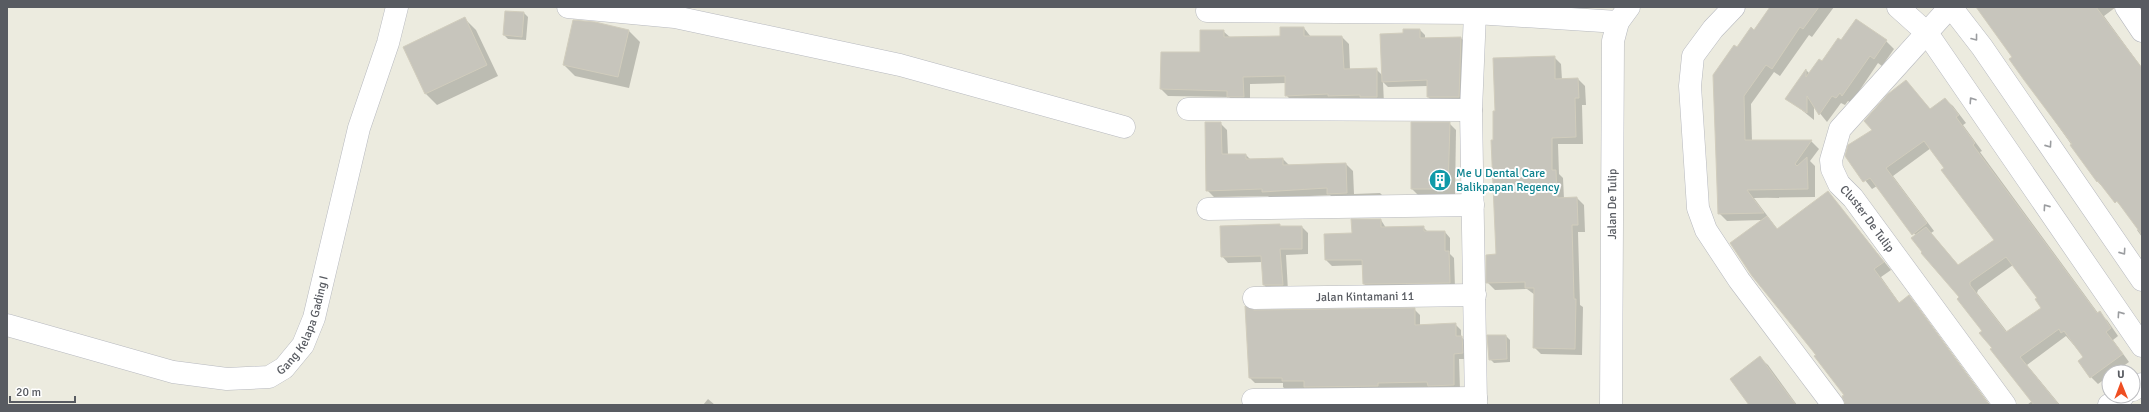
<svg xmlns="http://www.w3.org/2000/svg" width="2149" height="412" font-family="Signika,sans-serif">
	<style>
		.shadow { fill: #0003; fill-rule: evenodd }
		.building { fill: #c7c5bc; stroke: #d1cdbd; fill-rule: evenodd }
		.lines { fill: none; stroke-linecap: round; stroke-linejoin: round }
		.minor-casing { stroke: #b7b9bf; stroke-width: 23 }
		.minor { stroke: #fff; stroke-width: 22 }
		.oneway { stroke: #9b9da0 }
		.labels { text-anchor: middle; stroke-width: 4; stroke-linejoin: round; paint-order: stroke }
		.culture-label { font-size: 12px; fill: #0d838f; stroke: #fff; text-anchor: start }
		.street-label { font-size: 12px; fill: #585b61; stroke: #fff }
	</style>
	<rect width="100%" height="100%" fill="#ecebdf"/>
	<!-- shadow -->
	<g class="shadow">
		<path d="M1776,7H1834L1812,37L1809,35L1780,76L1774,72L1751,104L1752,141H1811L1819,149L1810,161L1815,166V197L1754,198L1778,230L1828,192L1891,270L1881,277L1900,304L1909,297L1916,304L1990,405H1852L1780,306L1762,220L1727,221L1719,213L1737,49Z"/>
		<path d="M1977,7H2116L2104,16L2142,68V237L2137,230L2139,229L2125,210L2097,181L2011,59L2013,57Z"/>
		<path d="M524,13L528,17L526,40L508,39L504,35Z"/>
		<path d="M465,19L476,30L498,76L437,105L426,94L404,47Z"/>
		<path d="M1304,28L1311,37H1342L1349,44L1350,70L1376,69L1383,76L1404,34L1420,30L1425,35V39L1461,38L1466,43L1464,102H1433L1428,97V86L1388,87L1383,82L1384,104L1293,102L1286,95V83L1250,84V103H1235L1229,97L1168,96L1161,89L1223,31L1231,38L1281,37Z"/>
		<path d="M629,31L640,42L629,88L575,76L564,65Z"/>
		<path d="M1886,41L1894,49L1882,66L1878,63L1851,103L1848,101L1845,105L1841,103L1827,122L1814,106V120L1787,98L1806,70L1810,74L1842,42Z"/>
		<path d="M1554,57L1561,64L1562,80L1578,79L1585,86L1586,105H1582L1583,144H1558L1559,174L1563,178L1564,199L1577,198L1584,205L1585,232H1578L1580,305L1583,307L1582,355L1541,354L1534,347L1535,295L1527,289L1495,290L1487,282L1497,255L1494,141L1496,112Z"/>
		<path d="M1906,81L1931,110L1945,99L1953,106L1966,123L1963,125L1982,151L1980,152L2098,313L2107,320L2118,336L2113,340L2129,362L2115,372H2109V376L2098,384L2091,377L2085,358L2066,336L2027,365L2060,405H2027L2032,401L1993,348L1961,298L1924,252L1916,236L1877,186L1872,189L1846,156L1873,131ZM1931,148L1995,240L1959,266L1931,233L1934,231L1893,176ZM2013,265L2038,298L2043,308L2008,333L1977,293L1978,290Z"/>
		<path d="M1220,123L1227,130L1228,155H1246L1251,160L1283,159L1290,166L1346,164L1353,171L1354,194L1380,193L1384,197L1335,200L1330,195L1270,198L1268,196L1214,197L1207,190Z"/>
		<path d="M1449,123L1456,130L1455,196H1419L1412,189Z"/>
		<path d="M1381,220L1386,228L1423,227L1428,232H1445L1450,238V254L1454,258L1455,288L1369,289L1364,284L1363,265L1332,266L1326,260L1325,235L1353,234Z"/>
		<path d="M1279,225L1282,227H1302L1308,233V254L1286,255L1288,291H1270L1264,285L1263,262L1228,263L1222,256Z"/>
		<path d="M1414,309L1420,315V326L1455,324L1461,330V337L1468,343V359H1459L1460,390L1434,391L1430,387L1288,392L1283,387V383H1255L1250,378L1254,312Z"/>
		<path d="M1506,336L1510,340V362L1494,363L1490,359Z"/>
		<path d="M1760,358L1768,365L1797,405H1750Z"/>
		<path d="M708,399L715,405H703Z"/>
	</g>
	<!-- building -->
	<g class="building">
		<path d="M1770,7H1819L1803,29L1800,27L1772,69L1766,65L1744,96L1745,140H1812L1795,164L1797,166L1807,157L1808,189L1747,190L1764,213L1718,214L1713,75L1734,45L1737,47L1751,27L1754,30Z"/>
		<path d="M1976,7H2096L2120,39L2142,68V235L2117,201L2115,203L2098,181L2097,182L2070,145L2072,144L2024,80L2009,59L2012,57Z"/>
		<path d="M505,11L524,12L522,37L503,35Z"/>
		<path d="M465,17L487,65L425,94L403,47Z"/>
		<path d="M1856,19L1887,40L1874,59L1870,56L1842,96L1840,93L1836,98L1832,96L1819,115L1807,96V113L1785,99L1806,69V77L1819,59L1822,61L1838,38L1841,40Z"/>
		<path d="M573,20L595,22L629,30L618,77L563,65Z"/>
		<path d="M1280,27H1304V36H1342L1344,69L1377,68V97H1360V95L1328,96V94L1285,96V76L1243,77L1244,97H1227V91L1160,89L1161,52H1200V30H1224V37L1280,36Z"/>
		<path d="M1403,29H1420V38L1461,37L1459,97H1427V80L1382,82L1380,34L1403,33Z"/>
		<path d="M1555,56V79L1578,78L1579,98H1575L1576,137L1552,138V170H1556L1557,198L1577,197L1578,225H1572L1574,299H1576L1575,349L1533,348L1534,288H1525V282L1486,283V255L1496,254L1491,140H1493V111H1495L1493,58Z"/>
		<path d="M1906,80L1930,109L1945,98L1959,115L1956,117L1975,143L1973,145L2097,313L2100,311L2111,328L2106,332L2123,354L2090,378L2078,361L2083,357L2064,331L2061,333L2059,329L2020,357L2059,405H2034L1990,349L1992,348L1979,333L1982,331L1957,299L1959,297L1921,253L1922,252L1911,238L1926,227L1958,265L1994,240L1941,170L1944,168L1924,141L1886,168L1927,223L1912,235L1870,178L1863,182L1845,156L1848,145L1872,130L1864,121L1888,94ZM2006,257L2037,298L2035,299L2041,308L2006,332L1970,285V282Z"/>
		<path d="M1205,122H1221L1222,154H1246V159L1283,158V165L1346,163L1347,193L1327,194V188L1262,192V189L1206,191Z"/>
		<path d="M1411,122H1450L1448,189H1411Z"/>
		<path d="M1828,191L1884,262L1874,269L1899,303L1909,295L1989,405H1845L1842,396L1844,395L1814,356L1816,355L1752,276L1730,243L1767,216L1777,229Z"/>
		<path d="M1351,219H1381V227L1424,226V231H1445V251H1449L1450,283L1363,284L1362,260H1325L1324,234L1352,233Z"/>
		<path d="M1280,224V226H1302V249H1280L1283,285H1263L1261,256L1221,257L1220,226Z"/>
		<path d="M1245,306L1254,310L1415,308V325L1456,323V336H1462L1463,353L1454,354V385L1428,386L1427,382L1378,383V386L1304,387V381H1282V378H1249Z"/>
		<path d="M1487,335H1506L1507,359L1489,360Z"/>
		<path d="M1760,356L1775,377L1796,405H1749L1730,379Z"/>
	</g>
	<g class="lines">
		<!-- minor casing -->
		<g class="minor-casing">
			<g id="minor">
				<path d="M568,7L675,17L900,65L1124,127"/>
				<path d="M1734,7L1713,29L1693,56L1690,86L1698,208L1706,230L1739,280L1833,405"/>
				<path d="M1898,7L1927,33L2142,346"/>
				<path id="s1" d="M1950,7L1840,129L1831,160L1832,169L1839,184L1853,198L2005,405"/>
				<path d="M1951,7L1982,47L2142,280"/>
				<path d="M2126,7L2142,31"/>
				<path d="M1207,11L1475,13L1618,22"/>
				<path d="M1475,13L1471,110L1476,405"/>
				<path d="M1188,109L1471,110"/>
				<path d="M1208,209L1473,205"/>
				<path id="s2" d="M1254,298L1475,295"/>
				<path id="s3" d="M7,325L173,372L227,379L269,377L284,368L303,345L314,318L359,128L388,43L397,7"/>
				<path d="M2133,390L2142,384"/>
				<path d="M1253,400L1476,398"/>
				<path id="s4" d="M1611,405L1613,41L1618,22L1629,7"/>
				<path d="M2109,405L2123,396"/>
			</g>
		</g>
		<!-- minor -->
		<use href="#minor" class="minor"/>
	</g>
	<!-- one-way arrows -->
	<defs><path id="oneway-chevron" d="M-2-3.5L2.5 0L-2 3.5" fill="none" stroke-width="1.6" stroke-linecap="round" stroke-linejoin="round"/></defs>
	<g class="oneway">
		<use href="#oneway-chevron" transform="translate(1975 38) rotate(52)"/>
		<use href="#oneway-chevron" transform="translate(1972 100) rotate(-124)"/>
		<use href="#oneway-chevron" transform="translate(2049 145) rotate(55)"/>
		<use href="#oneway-chevron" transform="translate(2046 207) rotate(-125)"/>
		<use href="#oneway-chevron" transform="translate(2123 252) rotate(55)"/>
		<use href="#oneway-chevron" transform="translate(2120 314) rotate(-125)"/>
	</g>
	<!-- icons -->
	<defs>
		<g id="building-disc" transform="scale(1.15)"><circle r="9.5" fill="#0f9aa8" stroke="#fff"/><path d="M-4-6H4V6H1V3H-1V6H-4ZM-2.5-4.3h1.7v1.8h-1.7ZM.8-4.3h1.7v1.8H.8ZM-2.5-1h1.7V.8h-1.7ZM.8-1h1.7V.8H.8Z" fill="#fff"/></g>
	</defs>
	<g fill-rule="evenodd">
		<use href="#building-disc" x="1440" y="180"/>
	</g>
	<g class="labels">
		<!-- culture labels -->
		<g class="culture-label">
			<text x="1456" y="177">Me U Dental Care<tspan x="1456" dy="14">Balikpapan Regency</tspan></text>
		</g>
		<!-- street labels -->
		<g class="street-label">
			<text dy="4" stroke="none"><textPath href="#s4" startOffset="201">Jalan De Tulip</textPath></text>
			<text dy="4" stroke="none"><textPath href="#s1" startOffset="267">Cluster De Tulip</textPath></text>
			<text dy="4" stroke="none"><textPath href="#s2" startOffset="111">Jalan Kintamani 11</textPath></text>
			<text dy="4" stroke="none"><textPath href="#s3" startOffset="334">Gang Kelapa Gading I</textPath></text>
		</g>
	</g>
	<!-- border -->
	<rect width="2149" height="412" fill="none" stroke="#585b61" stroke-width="16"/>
	<!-- north arrow -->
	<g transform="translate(2121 384) rotate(359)"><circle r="19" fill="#ffffff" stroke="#bcbdc0"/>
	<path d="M0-3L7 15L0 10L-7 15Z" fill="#ef4e22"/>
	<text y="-6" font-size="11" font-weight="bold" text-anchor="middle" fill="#585b61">U</text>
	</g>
	<!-- scale -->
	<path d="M10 396v6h65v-6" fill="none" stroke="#585b61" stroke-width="2"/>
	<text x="16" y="396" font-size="12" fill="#585b61" stroke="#ffffff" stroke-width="3" paint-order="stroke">20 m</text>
</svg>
